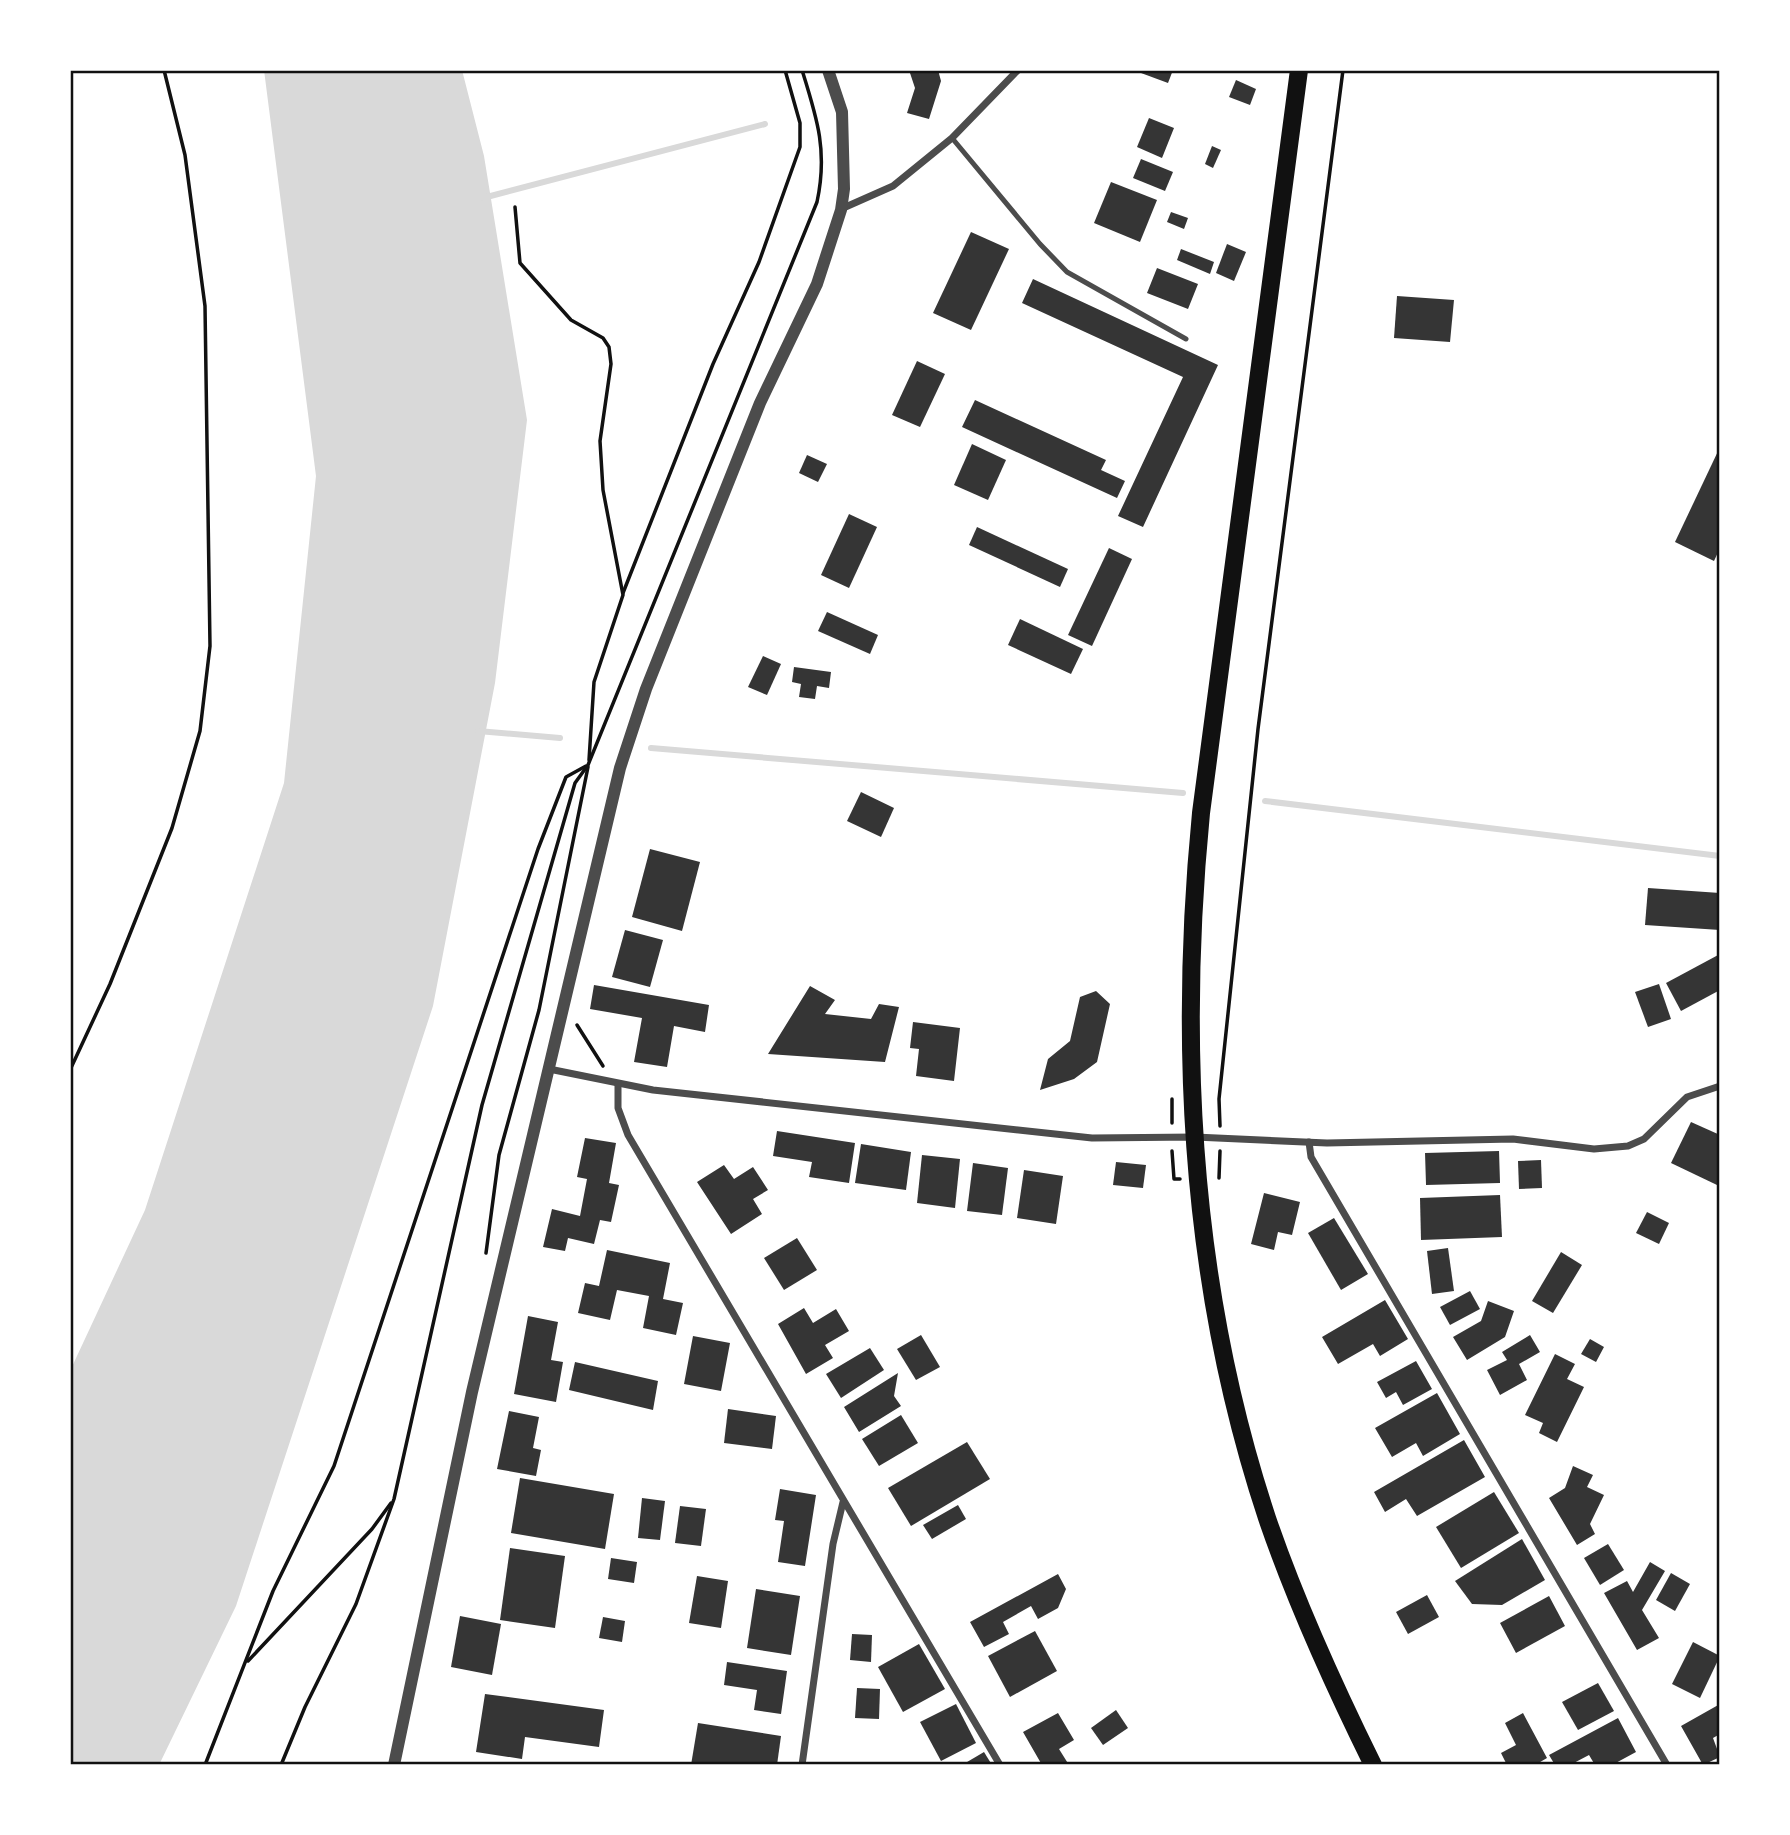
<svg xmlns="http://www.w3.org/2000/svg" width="1790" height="1835" font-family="'Nunito Sans',sans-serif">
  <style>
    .water { fill: #d9d9d9 }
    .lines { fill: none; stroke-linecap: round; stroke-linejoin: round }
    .stream { stroke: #d9d9d9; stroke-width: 6 }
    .building { fill: #353535 }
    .path { stroke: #111; stroke-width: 3.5 }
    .service { stroke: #4c4c4c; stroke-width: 5 }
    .minor { stroke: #4c4c4c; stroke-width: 7 }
    .tertiary { stroke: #4c4c4c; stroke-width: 12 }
    .primary { stroke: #111; stroke-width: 18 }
    .neatline { fill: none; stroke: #111; stroke-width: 2.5 }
  </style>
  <rect width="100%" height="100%" fill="#fff"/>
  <path class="water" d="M264 70H462L484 156 527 420 495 683 433 1006 236 1606 159 1765H70V1371L145 1210 284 783 316 476Z"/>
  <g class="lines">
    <g class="stream">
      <path d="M483 198 765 124"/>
      <path d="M478 731 560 738"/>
      <path d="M651 748 1183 793"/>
      <path d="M1265 801 1720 856"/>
    </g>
  </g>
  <g class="building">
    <path d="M909 70H938L941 81 929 119 907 113 915 88Z"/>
    <path d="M1142 70H1173L1168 83 1141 73Z"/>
    <path d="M1236 80 1256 89 1250 105 1229 97Z"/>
    <path d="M1149 118 1174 128 1162 158 1137 147Z"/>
    <path d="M1212 146 1221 150 1213 168 1205 164Z"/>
    <path d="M1141 159 1173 172 1165 191 1133 178Z"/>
    <path d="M1111 182 1157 200 1140 242 1094 223Z"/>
    <path d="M1171 212 1188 218 1184 229 1167 222Z"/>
    <path d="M971 232 1009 249 971 330 933 313Z"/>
    <path d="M1227 244 1246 252 1234 281 1216 273Z"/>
    <path d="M1181 249 1214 262 1210 274 1177 260Z"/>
    <path d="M1157 268 1198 284 1188 309 1147 293Z"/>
    <path d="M1033 279 1218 365 1143 527 1118 516 1183 377 1022 303Z"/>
    <path d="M1397 296 1454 300 1450 342 1394 338Z"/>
    <path d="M917 361 945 374 920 427 892 415Z"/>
    <path d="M975 400 1106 460 1101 470 1125 481 1117 498 962 427Z"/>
    <path d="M972 444 1006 460 988 500 954 485Z"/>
    <path d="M1720 447V548L1714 561 1675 542Z"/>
    <path d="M807 455 827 464 818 482 799 473Z"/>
    <path d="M849 514 877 527 849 588 821 575Z"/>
    <path d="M977 527 1068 569 1060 587 969 545Z"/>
    <path d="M1109 548 1132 559 1092 646 1068 635Z"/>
    <path d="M827 612 878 635 870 654 818 631Z"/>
    <path d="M1020 619 1083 649 1071 674 1008 645Z"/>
    <path d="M763 656 781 664 767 695 748 687Z"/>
    <path d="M794 667 831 672 829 688 817 686 815 699 799 697 801 684 792 682Z"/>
    <path d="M861 792 894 808 881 837 847 821Z"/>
    <path d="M650 849 700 862 682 931 632 917Z"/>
    <path d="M1648 888 1720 893V930L1645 925Z"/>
    <path d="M625 930 663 940 650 987 612 977Z"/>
    <path d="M1720 954V990L1681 1011 1666 983Z"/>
    <path d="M1659 984 1671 1019 1648 1027 1635 992Z"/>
    <path d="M594 985 709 1005 705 1032 674 1026 667 1067 634 1062 642 1018 590 1009Z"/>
    <path d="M810 986 835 1000 825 1014 871 1019 879 1004 899 1007 885 1062 768 1054Z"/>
    <path d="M1096 991 1110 1004 1097 1062 1074 1079 1040 1090 1048 1059 1070 1041 1080 997Z"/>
    <path d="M913 1022 960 1028 954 1081 916 1076 919 1049 910 1048Z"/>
    <path d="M1691 1122 1720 1135V1178L1717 1185 1671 1163Z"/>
    <path d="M777 1131 855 1143 849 1183 809 1177 812 1162 773 1156Z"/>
    <path d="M585 1138 616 1143 609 1183 619 1185 611 1222 600 1220 594 1244 568 1238 565 1251 543 1247 552 1209 580 1216 587 1179 577 1177Z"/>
    <path d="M861 1144 911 1152 906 1190 855 1183Z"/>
    <path d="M1499 1151 1500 1183 1426 1185 1425 1153Z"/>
    <path d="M922 1155 960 1159 955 1208 917 1203Z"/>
    <path d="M1541 1160 1542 1188 1519 1189 1518 1161Z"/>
    <path d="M1116 1162 1146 1165 1143 1188 1113 1185Z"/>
    <path d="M973 1163 1008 1168 1002 1215 967 1211Z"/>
    <path d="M724 1165 734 1179 753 1167 768 1190 753 1199 762 1214 731 1234 697 1182Z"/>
    <path d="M1024 1170 1063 1176 1056 1224 1017 1218Z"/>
    <path d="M1264 1193 1300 1202 1292 1235 1278 1232 1274 1250 1251 1244Z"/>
    <path d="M1500 1195 1502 1237 1421 1240 1420 1198Z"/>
    <path d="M1647 1212 1669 1223 1659 1244 1636 1233Z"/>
    <path d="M1334 1218 1368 1274 1341 1290 1308 1233Z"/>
    <path d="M797 1238 817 1270 784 1290 764 1258Z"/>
    <path d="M1448 1248 1454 1291 1432 1294 1427 1251Z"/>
    <path d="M607 1250 670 1263 663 1299 683 1303 676 1335 643 1328 649 1296 617 1290 610 1320 578 1313 585 1283 599 1286Z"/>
    <path d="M1561 1252 1582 1265 1553 1313 1532 1301Z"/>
    <path d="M1470 1291 1480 1309 1450 1325 1440 1307Z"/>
    <path d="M1385 1300 1408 1339 1380 1356 1373 1344 1338 1364 1322 1337Z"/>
    <path d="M1488 1301 1514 1311 1505 1337 1467 1360 1453 1337 1481 1321Z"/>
    <path d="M804 1308 813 1323 836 1309 849 1331 825 1345 833 1358 806 1374 778 1324Z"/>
    <path d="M528 1316 558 1322 551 1360 563 1362 556 1402 514 1394Z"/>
    <path d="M921 1335 940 1367 916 1380 897 1349Z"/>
    <path d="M1530 1335 1540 1352 1519 1364 1527 1380 1500 1395 1487 1370 1507 1360 1502 1352Z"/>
    <path d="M693 1336 730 1343 721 1391 684 1384Z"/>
    <path d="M1590 1339 1604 1347 1596 1362 1581 1354Z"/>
    <path d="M870 1348 884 1370 841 1398 826 1374Z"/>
    <path d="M1555 1354 1575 1364 1567 1379 1584 1387 1557 1442 1539 1433 1543 1423 1525 1415Z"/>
    <path d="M1416 1361 1432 1389 1403 1405 1396 1392 1386 1398 1377 1382Z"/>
    <path d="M575 1362 658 1381 653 1410 569 1390Z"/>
    <path d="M898 1373 894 1396 901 1406 859 1432 844 1407Z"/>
    <path d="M1437 1393 1460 1434 1423 1456 1416 1443 1392 1457 1375 1428Z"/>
    <path d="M728 1409 776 1416 772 1449 724 1443Z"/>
    <path d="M509 1411 539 1417 533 1448 541 1450 536 1476 497 1469Z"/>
    <path d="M901 1415 918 1443 879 1466 862 1439Z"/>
    <path d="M1464 1440 1485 1477 1417 1516 1406 1499 1385 1512 1374 1492Z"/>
    <path d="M967 1442 990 1479 911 1526 888 1488Z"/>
    <path d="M1573 1466 1593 1475 1587 1487 1604 1495 1590 1524 1595 1534 1577 1545 1549 1498 1565 1488Z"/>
    <path d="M520 1478 614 1494 605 1549 511 1533Z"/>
    <path d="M780 1489 816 1495 805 1566 778 1562 784 1521 775 1520Z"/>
    <path d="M1494 1492 1519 1533 1461 1568 1436 1527Z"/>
    <path d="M642 1498 665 1501 660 1540 638 1538Z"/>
    <path d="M958 1505 966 1519 932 1539 923 1525Z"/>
    <path d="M680 1506 706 1509 701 1546 675 1543Z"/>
    <path d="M1522 1539 1545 1580 1502 1605 1472 1604 1455 1581Z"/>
    <path d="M1608 1544 1624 1570 1600 1585 1584 1558Z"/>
    <path d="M510 1548 565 1556 555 1628 500 1620Z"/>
    <path d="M611 1558 637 1562 634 1583 608 1579Z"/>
    <path d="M1650 1562 1665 1571 1642 1610 1659 1638 1637 1650 1604 1593 1627 1581 1633 1592Z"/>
    <path d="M1671 1573 1690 1584 1675 1611 1656 1600Z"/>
    <path d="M1058 1574 1066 1589 1058 1608 1038 1619 1031 1606 1003 1622 1009 1634 984 1647 970 1622Z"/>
    <path d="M697 1576 728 1581 721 1628 689 1623Z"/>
    <path d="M756 1589 800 1596 791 1655 747 1648Z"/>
    <path d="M1427 1595 1439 1617 1408 1634 1396 1612Z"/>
    <path d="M1549 1596 1565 1626 1516 1653 1500 1623Z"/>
    <path d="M460 1616 501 1624 492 1675 451 1667Z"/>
    <path d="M603 1617 625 1621 622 1642 599 1638Z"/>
    <path d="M1035 1631 1057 1671 1010 1697 988 1656Z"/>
    <path d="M852 1634 872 1635 871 1662 850 1660Z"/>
    <path d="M1693 1642 1720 1656 1700 1698 1672 1684Z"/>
    <path d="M919 1644 945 1689 903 1712 878 1667Z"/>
    <path d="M727 1662 787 1671 781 1714 754 1710 757 1690 724 1685Z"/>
    <path d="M1598 1683 1614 1711 1578 1730 1562 1702Z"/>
    <path d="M857 1688 880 1689 879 1719 855 1718Z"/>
    <path d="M485 1694 604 1710 599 1747 525 1737 522 1759 476 1752Z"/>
    <path d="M956 1704 976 1743 941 1761 920 1722Z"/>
    <path d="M1720 1704V1734L1713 1738 1720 1757 1703 1765 1681 1726Z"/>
    <path d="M1116 1710 1128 1728 1103 1745 1091 1728Z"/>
    <path d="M1058 1713 1074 1740 1059 1749 1069 1765H1042L1023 1732Z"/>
    <path d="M1523 1713 1547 1758 1535 1765H1507L1501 1753 1516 1745 1505 1723Z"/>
    <path d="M1618 1718 1636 1752 1612 1765H1595L1589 1755 1570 1765H1555L1549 1755Z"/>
    <path d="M698 1723 781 1736 777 1765H691Z"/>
    <path d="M984 1752 992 1765H962Z"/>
  </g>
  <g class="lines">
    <g class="path">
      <path d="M515 207 520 263 571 320 603 338 609 347 611 364 600 441 603 490 623 595 594 682 589 760"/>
      <path d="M623 593 713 364 759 262 800 147V123L785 70"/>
      <path d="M577 1025 603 1066"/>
      <path d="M70 1070 110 984 172 828 200 731 210 646 205 306 185 155 164 70"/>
      <path d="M1172 1099V1123"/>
      <path d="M1220 1126 1219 1099 1258 729 1343 70"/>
      <path d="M1172 1151 1174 1179H1180"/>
      <path d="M1219 1178 1220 1151"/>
      <path d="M486 1253 499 1155 539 1010 588 767"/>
      <path d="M248 1661 372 1529 391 1503"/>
      <path d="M205 1765 273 1591 334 1466 538 849 566 777 586 766"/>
      <path d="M281 1765 305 1707 356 1604 394 1499 482 1105 575 783 588 765 817 202C828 151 817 118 802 70"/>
    </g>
    <path class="service" d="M952 138 1040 244 1067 272 1186 339"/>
    <g class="minor">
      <path d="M841 209 893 186 952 138 1018 70"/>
      <path d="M549 1069 653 1090 1092 1138 1195 1137 1327 1143 1513 1139 1594 1149 1628 1146 1644 1139 1687 1097 1720 1086"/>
      <path d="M618 1085V1108L628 1135 1000 1765"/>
      <path d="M1309 1142 1311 1157 1328 1186 1667 1765"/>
      <path d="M802 1765 833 1544 843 1502"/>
    </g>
    <path class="tertiary" d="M394 1765 472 1392 620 768 646 689 760 403 817 284 841 210 844 189 842 112 828 70"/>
    <path class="primary" d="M1299 70 1201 813C1178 1049 1192 1292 1267 1518 1296 1603 1333 1684 1373 1765"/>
  </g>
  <rect width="1790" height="1835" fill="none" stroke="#ffffff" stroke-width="144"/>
  <rect x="72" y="72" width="1646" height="1691" class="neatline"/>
</svg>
